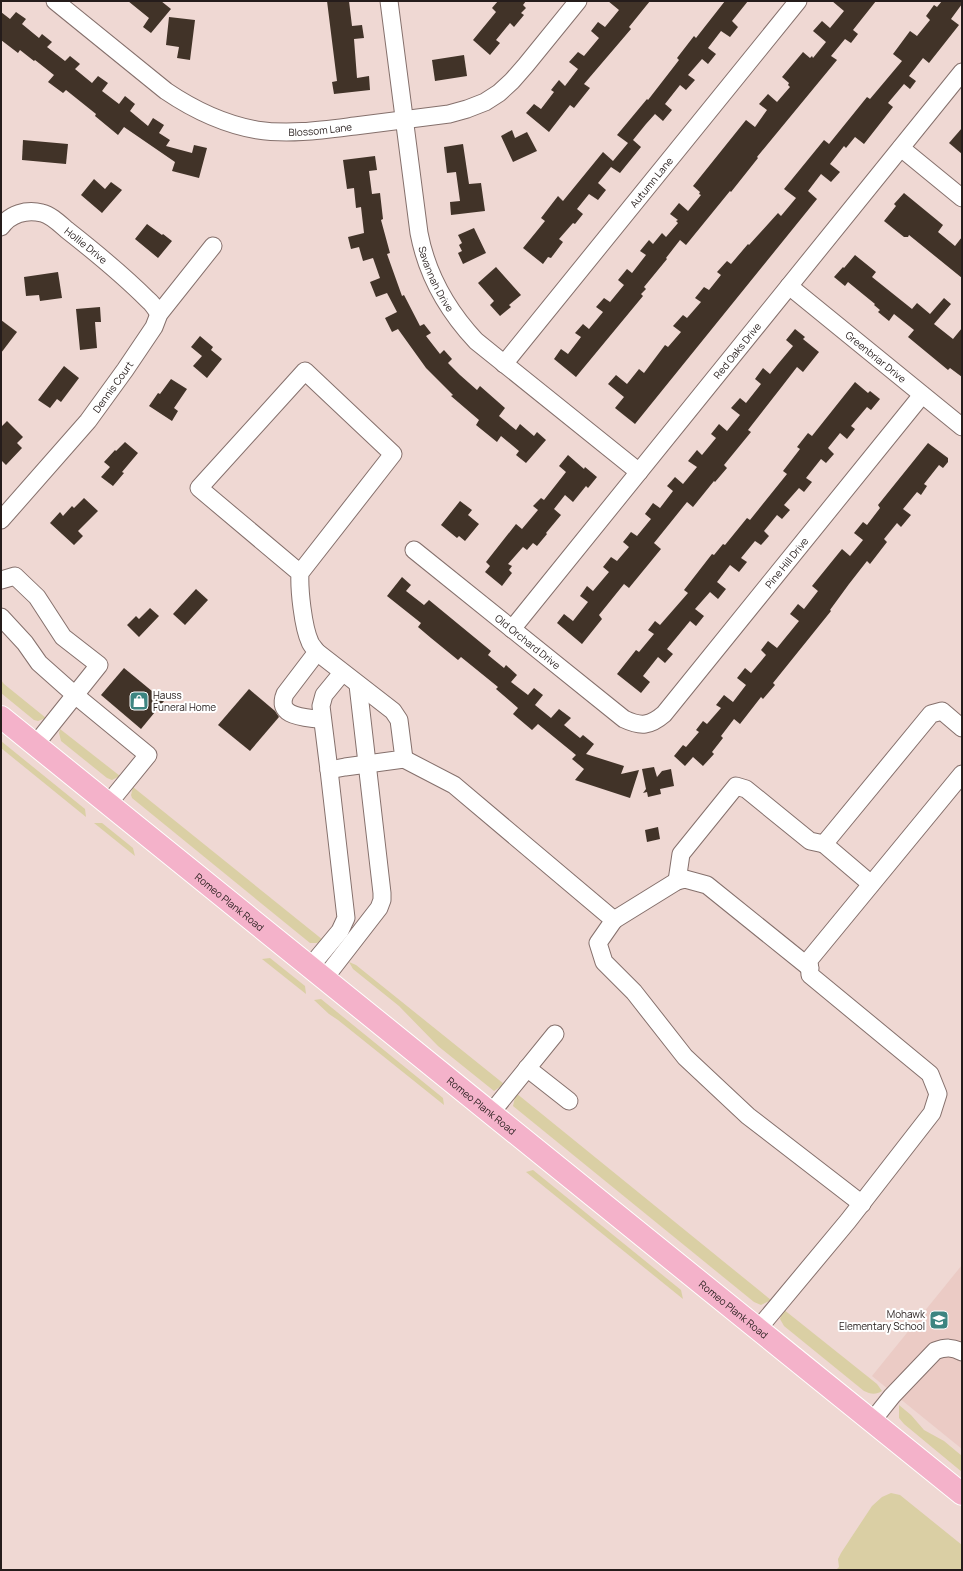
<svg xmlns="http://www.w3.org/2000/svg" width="963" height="1571" font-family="Manrope,sans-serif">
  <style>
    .built { fill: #ebcbc5 }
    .green { fill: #dacfa4 }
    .building { fill: #413328 }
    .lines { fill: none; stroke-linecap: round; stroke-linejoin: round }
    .minor-casing { stroke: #85706c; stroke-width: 19 }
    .major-casing { stroke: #fff; stroke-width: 24 }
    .minor { stroke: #fff; stroke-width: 17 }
    .major { stroke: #f4b2ca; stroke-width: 22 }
    .labels { text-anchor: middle; stroke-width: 4; stroke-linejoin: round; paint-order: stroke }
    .street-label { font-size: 10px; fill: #251c1b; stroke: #fff }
    .poi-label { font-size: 10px; fill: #251c1b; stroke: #fff; text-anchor: start }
  </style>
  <rect width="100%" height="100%" fill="#efd8d3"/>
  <path class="built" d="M962 1265V1449L872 1376Z"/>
  <g class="green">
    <path d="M1 680 4 684 46 718 38 721 34 720 1 693Z"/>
    <path d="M60 729 120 776 112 780 107 778 61 741 59 733Z"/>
    <path d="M1 741 85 809 86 817 1 748Z"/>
    <path d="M133 787 323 940 317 943H310L132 798 131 795Z"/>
    <path d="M94 823H102L133 848 135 856Z"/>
    <path d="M270 958 305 986 306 994 262 959Z"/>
    <path d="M349 962 356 965 504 1084 494 1091 438 1046 399 1006 353 969Z"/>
    <path d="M321 999 443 1098 444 1105 338 1020 329 1014 314 1000Z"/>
    <path d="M516 1093 771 1300 761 1305 754 1302 513 1106Z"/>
    <path d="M533 1170 681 1290 683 1299 526 1172Z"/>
    <path d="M783 1309 877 1384 882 1391C876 1395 870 1394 864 1391L784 1326 780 1319Z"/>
    <path d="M899 1405 911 1415 924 1430 944 1441 962 1456V1472L904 1424 899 1418Z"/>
    <path d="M891 1493 900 1495 962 1545V1570H836L839 1567 838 1559 841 1553 872 1506 882 1497Z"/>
  </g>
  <g class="building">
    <path d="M128 1H161L171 9 151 33 143 27 149 18Z"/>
    <path d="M327 1H349L352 26 362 25 364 38 354 39 357 78 369 76 370 90 334 94 332 82 337 81Z"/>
    <path d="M498 1H526L523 5 526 8 521 13 524 15 514 27 510 23 496 40 500 43 490 55 473 40 496 12 492 8Z"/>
    <path d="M608 1H650L629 27 631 29 584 84 590 88 574 108 570 105 549 132 526 113 534 104 541 109 554 92 551 90 559 80 565 86 578 69 569 62 578 52 584 56 599 38 591 31 598 22 605 27 619 10Z"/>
    <path d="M725 1H748L732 21 738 27 730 37 721 31 708 48 716 54 708 64 702 59 688 75 695 80 686 90 680 85 665 104 672 110 663 121 655 114 646 124 633 140 641 147 620 173 611 167 598 183 606 190 598 200 589 194 577 209 583 214 575 224 573 223 559 239 563 242 551 258 548 257 543 264 523 248 545 221 541 218 558 196 563 201 603 152 613 161 628 143 617 135 647 99 648 100 679 60 677 58 694 36 696 38Z"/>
    <path d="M832 1H876L853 30 858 34 851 43 845 39 831 56 837 60 757 157 758 158 731 192 730 191 686 245 680 240 666 258 667 259 644 287 646 289 641 294 643 296 576 377 554 359 561 349 568 354 581 337 575 333 583 324 589 329 603 312 596 307 604 298 610 302 624 285 618 280 627 269 632 273 646 255 640 251 649 240 653 244 662 233 666 237 678 223 676 221 678 220 670 214 679 203 688 211 701 195 699 194 700 192 693 186 746 120 755 127 767 110 759 104 768 94 777 102 790 87 788 85 789 83 782 77 803 52 810 58 812 56 813 58 826 42 813 31 822 21 830 28 844 11Z"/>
    <path d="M942 1H962V4L951 19 959 25 929 63 923 58 909 76 916 81 910 89 904 84 888 103 893 107 864 144 855 137 846 148 844 146 830 164 840 172 831 182 821 174 808 191 817 199 635 424 615 408 624 397 608 384 616 375 627 384 639 369 644 373 665 345 668 347 681 332 673 326 683 315 687 318 701 302 695 298 704 287 709 290 721 275 717 272 727 261 731 264 748 244 749 245 778 213 781 216 796 198 784 189 824 140 829 144 867 97 870 99 902 61 893 54 910 31 917 36 930 20 926 16 934 5 937 7Z"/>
    <path d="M1 12 10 19 16 12 26 19 22 24 39 38 42 34 52 42 47 47 65 61 70 56 80 64 75 69 92 83 98 76 108 83 102 91 119 104 125 96 135 104 130 111 148 126 153 118 164 125 159 133 170 140 166 146 192 153 194 145 207 148 199 178 172 171 175 162 124 127 118 135 95 116 96 114 66 90 63 93 48 82 54 75 35 60 34 61 20 50 18 53 1 40Z"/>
    <path d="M169 17 195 20 190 60 177 58 179 47 166 45Z"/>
    <path d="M464 55 467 76 435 81 432 60Z"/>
    <path d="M962 128V154L949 143Z"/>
    <path d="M512 130 515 138 527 132 537 151 513 162 501 136Z"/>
    <path d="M23 140 68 144 66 164 22 160Z"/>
    <path d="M463 144 469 184 481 183 485 211 451 215 450 202 460 201 456 172 447 173 444 147Z"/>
    <path d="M375 156 377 170 369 171 372 194 380 193 383 219 381 220 390 253 387 254 402 296 404 295 420 326 424 324 431 333 426 336 440 354 444 350 452 359 448 363 460 375 477 390 480 386 505 408 499 416 516 430 520 424 534 436 537 432 546 440 526 463 516 455 519 451 501 436 497 442 476 425 479 420 451 396 453 395 426 368 398 329 392 332 385 318 397 312 387 293 376 297 370 282 380 278 373 258 363 261 359 247 351 249 348 237 364 233 361 207 356 208 354 188 347 189 343 160Z"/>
    <path d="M94 179 105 189 111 182 122 190 102 213 81 195Z"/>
    <path d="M904 193 943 225 938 232 955 246 962 237V278L909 235 908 237H904L884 221 896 206 894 204Z"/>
    <path d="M147 224 162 235 163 234 172 241 158 258 135 239Z"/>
    <path d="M474 228 486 253 463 264 458 253 462 251 459 245 462 243 458 235Z"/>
    <path d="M855 255 876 272 872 277 912 309 917 303 930 314 944 298 951 304 934 324 953 339 962 328V377L950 368 948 370 908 337 914 330 894 314 889 321 878 312 880 310 874 305 875 304 848 282 845 286 834 277 843 267 844 268Z"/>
    <path d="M496 267 521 295 509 305 511 307 500 316 490 305 494 301 478 283Z"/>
    <path d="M58 272 62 298 40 301 39 295 26 296 24 277Z"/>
    <path d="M100 307 101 322H95L97 348 80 350 76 309Z"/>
    <path d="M1 320 17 332 1 353Z"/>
    <path d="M795 329 805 337 803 339 819 352 803 372 797 367 780 389 748 430 751 432 724 465 727 468 715 482 714 481 693 507 687 502 654 543 661 549 629 588 624 584 599 615 602 619 582 644 557 623 564 614 573 621 588 602 580 596 587 586 593 591 609 572 603 567 611 557 617 561 629 547 623 542 631 532 637 536 651 519 645 514 653 503 660 508 673 491 667 486 675 477 683 484 697 467 688 461 697 450 702 455 716 438 711 434 719 424 727 431 740 415 731 408 740 398 746 403 761 384 755 379 763 368 770 374 778 364 793 346 786 340Z"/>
    <path d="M200 336 213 347 211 350 222 359 207 378 193 366 202 356 191 347Z"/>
    <path d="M64 366 79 378 61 402 57 399 50 408 38 400Z"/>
    <path d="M171 379 187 389 174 408 178 411 172 421 149 406 158 393 160 394Z"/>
    <path d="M855 382 868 393 870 391 880 399 871 410 867 407 851 426 855 429 847 439 840 433 828 448 834 454 826 463 821 459 806 478 812 482 804 492 799 488 784 505 790 510 782 519 777 515 764 531 769 536 761 545 755 541 741 558 747 562 739 572 730 565 717 582 726 589 718 599 710 592 695 609 704 616 696 626 690 621 667 649 673 654 665 663 658 657 643 676 650 682 641 693 617 674 636 650 639 652 654 634 648 630 655 621 660 625 688 593 684 590 712 554 714 555 723 544 725 545 747 518 750 520 787 474 783 471 800 449 797 447 808 433 812 436Z"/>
    <path d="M7 421 23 437 17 443 22 448 6 465 1 460V427Z"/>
    <path d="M125 442 138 453 122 472 124 473 113 486 101 477 110 467 104 462 115 450 116 451Z"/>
    <path d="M928 443 948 458V462L943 468 939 465 924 484 927 486 921 495 917 492 903 509 911 515 901 527 897 523 884 539 887 542 870 564 867 561 849 584 830 610 831 611 773 683 775 685 763 699 761 697 740 724 734 719 721 736 723 738 712 752 714 754 703 766 693 757 685 766 674 756 683 745 686 747 699 732 696 730 703 721 707 724 721 708 716 705 724 695 733 702 746 685 737 678 745 668 751 673 766 655 761 650 768 641 777 648 799 621 790 614 798 604 804 609 818 591 812 586 842 549 850 556 863 540 854 533 863 522 867 525 880 508 878 505Z"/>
    <path d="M568 455 584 469 585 467 597 477 588 488 586 486 573 502 565 495 554 509 561 515 546 533 547 534 537 546 533 543 527 550 523 547 508 564 512 566 509 570 512 573 502 586 485 572 490 566 486 562 516 524 522 529 538 510 533 506 541 498 544 500 566 472 559 466Z"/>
    <path d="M84 498 98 511 78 531 83 536 74 545 50 523 60 512 63 516 72 506 74 508Z"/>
    <path d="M460 501 472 510 468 515 479 524 465 541 459 536 457 538 441 525Z"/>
    <path d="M402 577 411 585 406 591 424 605 429 600 491 651 488 655 504 668 506 665 517 675 511 682 528 695 534 688 543 695 535 705 551 718 559 709 571 718 564 725 580 738 583 735 594 744 586 754 624 766 621 774 639 770 630 798 575 780 584 769 572 759 576 755 538 724 532 730 513 714 518 708 496 689 498 687 461 657 458 660 431 638 418 627 421 623 387 596Z"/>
    <path d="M196 589 208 600 185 625 173 614Z"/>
    <path d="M150 608 159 616 139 637 127 625 136 616 139 619Z"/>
    <path d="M124 668 164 701 141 729 101 695Z"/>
    <path d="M249 689 275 711 279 717 250 751 218 725Z"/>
    <path d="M654 767 657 777 662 771 671 769 674 786 660 789 661 794 648 797 647 792 643 793 646 789 642 769Z"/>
    <path d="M658 827 660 839 647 842 645 830Z"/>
  </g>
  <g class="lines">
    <g class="minor-casing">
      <g id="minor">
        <path id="s1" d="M55 1 166 91C194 110 223 124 257 130 289 135 323 130 355 126 386 122 417 118 449 114L467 109 485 102 499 93 512 81 526 65 578 1"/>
        <path id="s2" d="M389 1 419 233C427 275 447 310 476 341L639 472"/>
        <path d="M901 148 962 198"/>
        <path id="s3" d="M1 227C10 214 26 209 42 213 51 215 60 224 67 230 95 252 123 275 148 300 153 304 156 309 159 314"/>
        <path id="s4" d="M789 286 962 427"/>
        <path id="s5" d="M504 364 798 1"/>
        <path id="s6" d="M1 520 88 421 125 370 154 327 159 314 213 246"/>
        <path id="s7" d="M414 550 624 719C641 727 650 726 664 714L922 395"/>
        <path d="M300 573 199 488 305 371 393 454 300 573C299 589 303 627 310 642 311 645 314 648 317 652L393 711 399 720 404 759 345 767 329 770"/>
        <path d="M1 580 15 576 37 597 63 637 99 665 75 695 39 663 25 643 1 617"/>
        <path id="s8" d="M512 629 962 72"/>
        <path d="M317 652 285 694C275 718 307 717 322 720"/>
        <path d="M35 745 75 695 148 755 108 804"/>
        <path d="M404 759 454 785 614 920 677 881 685 879 707 885 810 968"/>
        <path d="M824 844 871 884"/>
        <path d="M677 881 681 854 736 786 746 789 810 841 824 844 931 714 942 711 962 728"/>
        <path d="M614 920 598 943 604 962 634 992 685 1057 748 1116 862 1204"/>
        <path d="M310 967 340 931 346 918 329 770 321 706 324 695 342 673"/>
        <path d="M324 979 379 908 382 900V893L358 685"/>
        <path d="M527 1068 569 1101"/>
        <path d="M491 1113 555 1034"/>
        <path d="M758 1329 848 1221 932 1113 938 1094 930 1074 810 975 809 960 962 774"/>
        <path d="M872 1421 892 1396 935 1351C946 1347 952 1347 962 1352"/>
      </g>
    </g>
    <g class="major-casing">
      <g id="major">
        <path id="s9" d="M1 717 962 1494"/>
      </g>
    </g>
    <use href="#minor" class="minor"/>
    <use href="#major" class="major"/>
  </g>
  <defs>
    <g id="shop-square" transform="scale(1)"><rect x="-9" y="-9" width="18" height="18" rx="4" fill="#3d8581" stroke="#fff"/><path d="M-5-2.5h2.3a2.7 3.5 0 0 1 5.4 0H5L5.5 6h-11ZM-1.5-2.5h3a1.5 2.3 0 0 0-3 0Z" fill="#fff"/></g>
    <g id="school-square" transform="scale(1)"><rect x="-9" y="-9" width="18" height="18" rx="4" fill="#3d8581" stroke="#fff"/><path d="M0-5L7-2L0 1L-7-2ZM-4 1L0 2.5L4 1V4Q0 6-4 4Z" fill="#fff"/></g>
  </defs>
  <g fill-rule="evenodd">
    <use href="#shop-square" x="139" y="701"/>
    <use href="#school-square" x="939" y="1320"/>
  </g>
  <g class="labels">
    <g class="street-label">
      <text dy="4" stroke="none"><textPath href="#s1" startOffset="306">Blossom Lane</textPath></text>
      <text dy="4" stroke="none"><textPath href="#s5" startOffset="234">Autumn Lane</textPath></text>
      <text dy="4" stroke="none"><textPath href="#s3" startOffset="101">Hollie Drive</textPath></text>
      <text dy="4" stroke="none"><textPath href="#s2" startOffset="283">Savannah Drive</textPath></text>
      <text dy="4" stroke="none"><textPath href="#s8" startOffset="358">Red Oaks Drive</textPath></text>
      <text dy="4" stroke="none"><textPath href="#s4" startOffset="112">Greenbriar Drive</textPath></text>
      <text dy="4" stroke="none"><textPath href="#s6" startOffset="174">Dennis Court</textPath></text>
      <text dy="4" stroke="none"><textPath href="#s7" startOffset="508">Pine Hill Drive</textPath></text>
      <text dy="4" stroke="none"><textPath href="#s7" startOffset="146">Old Orchard Drive</textPath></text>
      <text dy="4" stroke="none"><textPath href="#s9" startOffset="294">Romeo Plank Road</textPath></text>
      <text dy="4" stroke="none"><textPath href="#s9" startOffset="618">Romeo Plank Road</textPath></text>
      <text dy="4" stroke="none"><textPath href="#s9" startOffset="942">Romeo Plank Road</textPath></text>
    </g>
    <g class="poi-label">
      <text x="153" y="699">Hauss<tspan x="153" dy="12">Funeral Home</tspan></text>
      <text x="925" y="1318" text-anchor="end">Mohawk<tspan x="925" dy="12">Elementary School</tspan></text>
    </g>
  </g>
  <rect width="963" height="1571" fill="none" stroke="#251c1b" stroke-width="4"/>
</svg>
